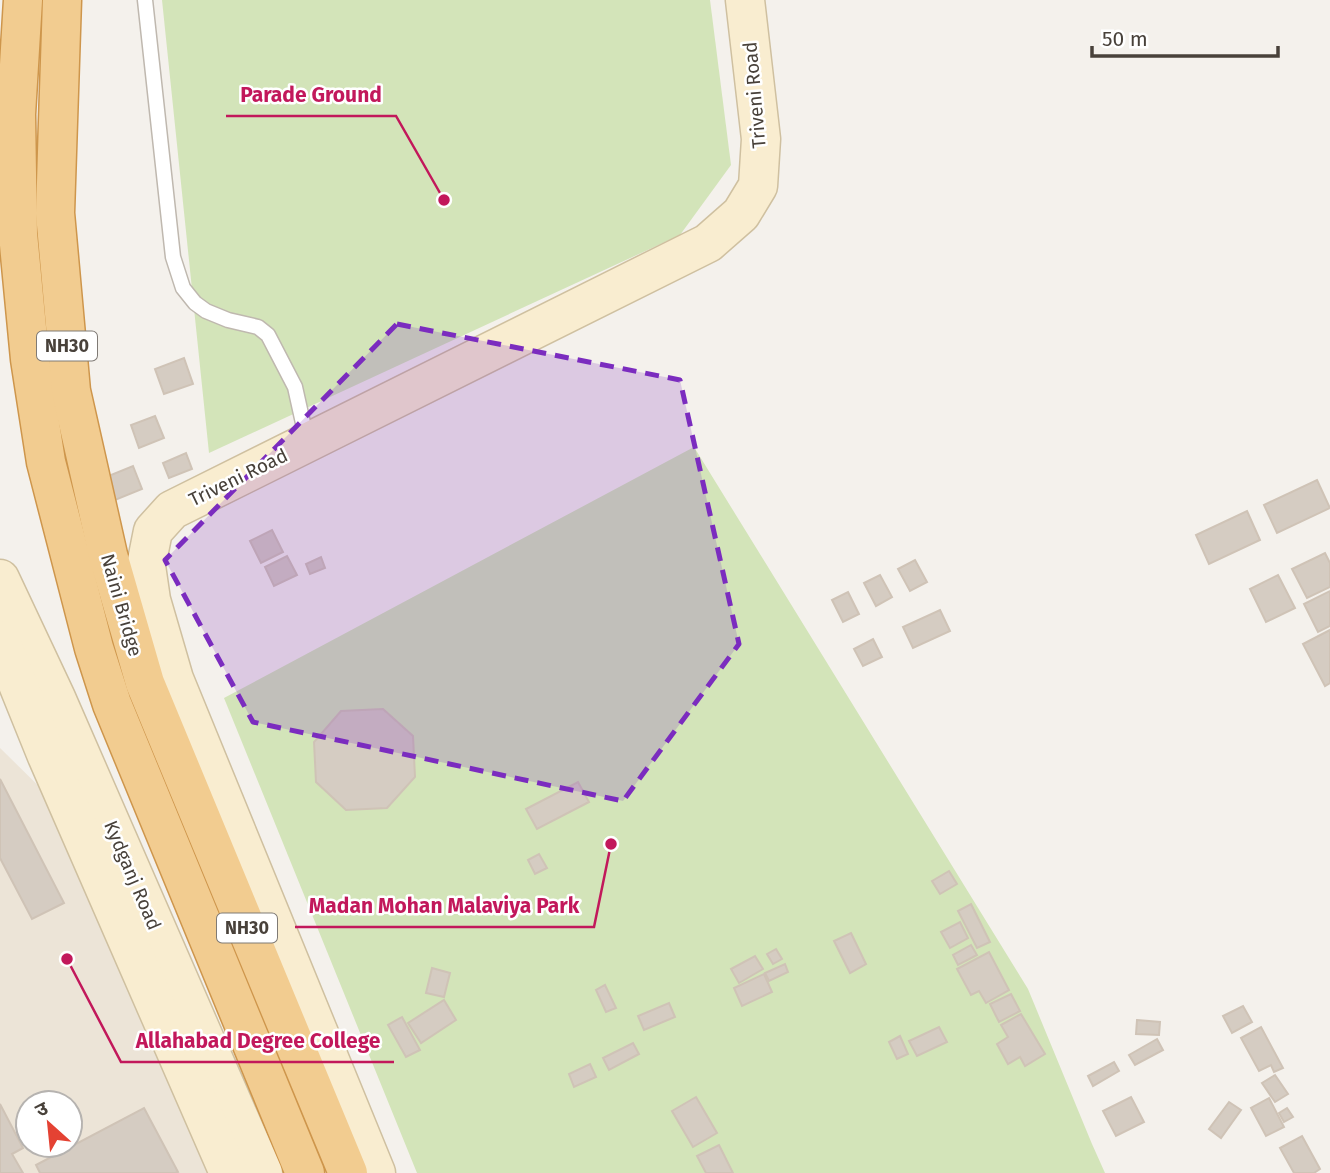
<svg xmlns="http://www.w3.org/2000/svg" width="1330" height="1173" font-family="'Fira Sans','Noto Sans Devanagari',sans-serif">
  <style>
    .education { fill: #ece4d7; fill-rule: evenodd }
    .green { fill: #d3e4b9 }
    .building { fill: #d5ccc2; stroke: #cfc3b6; stroke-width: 2 }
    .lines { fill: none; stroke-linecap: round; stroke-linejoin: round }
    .service-casing { stroke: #bfb8af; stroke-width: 17 }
    .secondary-casing { stroke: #cfc0a0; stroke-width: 41 }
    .trunk-casing { stroke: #ce964c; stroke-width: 41 }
    .service { stroke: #fff; stroke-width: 14 }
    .secondary { stroke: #f9edd0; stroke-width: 38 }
    .trunk { stroke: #f2cc90; stroke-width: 38 }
    .marked { fill: #7b2cbf; fill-opacity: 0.2; stroke: #7b2cbf; stroke-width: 5; stroke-dasharray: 14 9; stroke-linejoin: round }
    .labels { text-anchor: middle; stroke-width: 5; stroke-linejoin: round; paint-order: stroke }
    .shield { fill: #fff; stroke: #7f7a75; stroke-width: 2 }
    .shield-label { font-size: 18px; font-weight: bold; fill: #48413a }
    .street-label { font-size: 19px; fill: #48413a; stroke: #fff }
    .leader { fill: none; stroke: #c2185b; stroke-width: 2.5 }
    .callout-dot { fill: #c2185b; stroke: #fff; stroke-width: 2.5 }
    .callout-label { font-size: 21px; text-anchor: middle; font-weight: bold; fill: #c2185b; stroke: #fff; stroke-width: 5; stroke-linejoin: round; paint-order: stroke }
  </style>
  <rect width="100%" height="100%" fill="#f4f1ec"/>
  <path class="education" d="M0 748 67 814 213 1173H0ZM28 1103H70V1145H28Z"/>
  <g class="green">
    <path d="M162 0H710L731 165 680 235 209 453Z"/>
    <path d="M694 447 1028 989 1092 1144 1105 1173H417L224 698Z"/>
  </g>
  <g class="building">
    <path d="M184 358 193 384 164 394 155 369Z"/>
    <path d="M155 416 164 438 139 448 131 425Z"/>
    <path d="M186 453 192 469 169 478 163 463Z"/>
    <path d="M133 466 142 489 115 500 106 477Z"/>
    <path d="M1317 480 1330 508 1277 533 1264 505Z"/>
    <path d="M1247 511 1260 540 1209 564 1196 535Z"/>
    <path d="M272 530 283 552 261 563 250 541Z"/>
    <path d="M1325 553 1330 563V587L1307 598 1292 569Z"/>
    <path d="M287 556 297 575 274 586 265 567Z"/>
    <path d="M321 557 325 568 310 574 306 564Z"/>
    <path d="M915 560 927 582 910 591 898 569Z"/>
    <path d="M880 575 892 597 876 606 864 583Z"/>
    <path d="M1278 575 1295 608 1266 622 1250 589Z"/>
    <path d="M1330 591V626L1318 632 1304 604Z"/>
    <path d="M848 592 859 614 843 622 832 600Z"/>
    <path d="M940 610 950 631 913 648 903 627Z"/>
    <path d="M1330 630V683L1325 686 1303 644Z"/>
    <path d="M873 639 882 657 863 666 854 649Z"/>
    <path d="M383 709 413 736 415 777 387 808 346 810 316 782 314 742 341 711Z"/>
    <path d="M0 779 64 903 32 919 0 858Z"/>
    <path d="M578 782 589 802 537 829 526 809Z"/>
    <path d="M539 854 547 868 535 874 528 860Z"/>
    <path d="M949 871 957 884 940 894 932 881Z"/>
    <path d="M971 904 990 942 977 948 958 911Z"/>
    <path d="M960 922 968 938 950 948 941 932Z"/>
    <path d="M851 933 866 964 850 973 834 941Z"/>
    <path d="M971 945 977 955 958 965 953 955Z"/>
    <path d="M776 949 782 959 773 964 767 954Z"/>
    <path d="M989 952 1009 990 986 1003 979 991 971 995 957 969Z"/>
    <path d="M755 956 763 969 739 983 731 969Z"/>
    <path d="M785 964 788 972 769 981 765 973Z"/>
    <path d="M432 968 450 973 444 997 426 993Z"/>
    <path d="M764 974 772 992 742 1006 734 988Z"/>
    <path d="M605 985 616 1008 606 1012 596 990Z"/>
    <path d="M1011 994 1020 1011 999 1022 990 1004Z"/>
    <path d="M444 1000 456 1020 421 1043 408 1023Z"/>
    <path d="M669 1003 675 1017 644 1030 638 1016Z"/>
    <path d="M1243 1006 1252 1022 1232 1033 1223 1016Z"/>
    <path d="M1021 1014 1045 1054 1025 1066 1020 1057 1008 1064 997 1044 1008 1037 1001 1025Z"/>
    <path d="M402 1017 420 1050 406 1057 388 1025Z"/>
    <path d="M1137 1020 1160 1022 1159 1035 1136 1034Z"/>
    <path d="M939 1027 947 1042 917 1056 909 1041Z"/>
    <path d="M1261 1027 1283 1068 1274 1072 1271 1065 1259 1071 1241 1038Z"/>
    <path d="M900 1036 908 1054 897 1059 889 1042Z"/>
    <path d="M1157 1039 1163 1050 1135 1065 1129 1055Z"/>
    <path d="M633 1043 639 1054 609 1070 603 1058Z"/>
    <path d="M1114 1062 1119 1071 1093 1086 1088 1076Z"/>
    <path d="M590 1064 596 1077 574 1087 569 1074Z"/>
    <path d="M1275 1075 1288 1094 1275 1102 1262 1083Z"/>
    <path d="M696 1097 717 1133 693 1147 672 1111Z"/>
    <path d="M1131 1097 1144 1122 1116 1136 1103 1111Z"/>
    <path d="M1269 1098 1284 1127 1266 1136 1251 1108Z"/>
    <path d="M1229 1102 1241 1110 1221 1138 1209 1129Z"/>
    <path d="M0 1104 23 1148 12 1154 23 1173H0Z"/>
    <path d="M144 1108 178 1172 175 1173H40L36 1165Z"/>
    <path d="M1287 1108 1293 1117 1284 1122 1279 1113Z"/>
    <path d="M1302 1136 1320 1169 1314 1173H1294L1280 1148Z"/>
    <path d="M719 1145 733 1173H706L697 1156Z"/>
  </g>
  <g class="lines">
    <g class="service-casing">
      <path id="service" d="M145 0 173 257 183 288 195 303 206 311 228 320 258 327 268 335 295 387 307 441"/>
    </g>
    <g class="secondary-casing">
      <g id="secondary">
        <path d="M0 579 56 698 263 1173"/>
        <path d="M0 640 47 756 229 1173"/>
        <path d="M376 1173 174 679 151 600 146 566 153 531 172 510 708 243 741 214 758 186 761 139 745 0"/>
      </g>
    </g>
    <g class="trunk-casing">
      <g id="trunk">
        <path d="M23 0 16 114 18 234 30 359 46 462 94 648 112 704 305 1173"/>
        <path d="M62 0 55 213 71 391 108 555 145 683 348 1173"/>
      </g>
    </g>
    <use href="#service" class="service"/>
    <use href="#secondary" class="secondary"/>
    <use href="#trunk" class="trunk"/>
  </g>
  <path class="marked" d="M397 324 680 380 739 644 623 801 253 722 165 560Z"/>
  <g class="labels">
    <g class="shield">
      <rect x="37" y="331.5" width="60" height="29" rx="5"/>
      <rect x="217" y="913.5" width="60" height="29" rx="5"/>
    </g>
    <g class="shield-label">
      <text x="67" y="352">NH30</text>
      <text x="247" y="934">NH30</text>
    </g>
    <g class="street-label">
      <text transform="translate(754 95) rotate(-95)" y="7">Triveni Road</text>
      <text transform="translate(238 477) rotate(-26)" y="7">Triveni Road</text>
      <text transform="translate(122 605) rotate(74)" y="7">Naini Bridge</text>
      <text transform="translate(133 875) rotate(67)" y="7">Kydganj Road</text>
    </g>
  </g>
  <path class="leader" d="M444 200L396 116H226M611 844L594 927H295M67 959L121 1062H394"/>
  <g class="callout-dot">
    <circle cx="444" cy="200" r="7"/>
    <circle cx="611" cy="844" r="7"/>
    <circle cx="67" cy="959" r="7"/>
  </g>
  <g class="callout-label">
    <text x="311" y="102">Parade Ground</text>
    <text x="444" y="913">Madan Mohan Malaviya Park</text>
    <text x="258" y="1048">Allahabad Degree College</text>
  </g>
  <g transform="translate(49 1124) rotate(333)"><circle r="33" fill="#ffffff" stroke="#b6b3b0" stroke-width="2"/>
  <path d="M0-5L12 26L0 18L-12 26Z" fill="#e44233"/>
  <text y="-10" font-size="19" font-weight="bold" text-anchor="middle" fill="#48413a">उ</text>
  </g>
  <path d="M1092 46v10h186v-10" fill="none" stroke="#48413a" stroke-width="3.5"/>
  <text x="1102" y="46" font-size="21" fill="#48413a" stroke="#ffffff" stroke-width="5" paint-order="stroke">50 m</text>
</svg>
